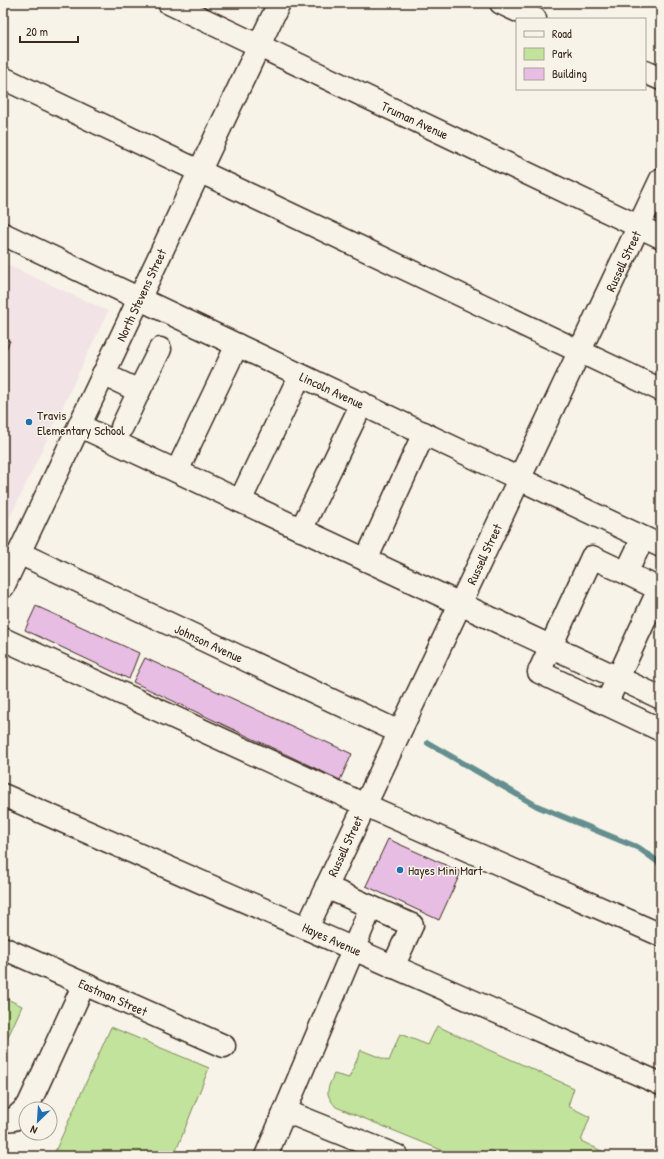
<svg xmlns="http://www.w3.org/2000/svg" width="664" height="1159" font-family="'Patrick Hand',sans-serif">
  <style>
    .built { fill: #f2e3e6 }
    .green { fill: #c2e39c; stroke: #7e865d }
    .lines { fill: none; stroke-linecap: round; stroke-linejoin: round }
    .stream { stroke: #658f8f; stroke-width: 6 }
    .building { fill: #e7bde3; stroke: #3b2a1e }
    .minor-casing { stroke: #3b2a1e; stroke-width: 25 }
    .minor { stroke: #f7f3e8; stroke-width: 22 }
    .poi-dot { fill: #1f6fb2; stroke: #f7f3e8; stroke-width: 1.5 }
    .labels { text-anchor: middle; stroke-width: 3; stroke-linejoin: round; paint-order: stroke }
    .street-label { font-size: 13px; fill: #3b2a1e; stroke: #f7f3e8 }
    .poi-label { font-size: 13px; fill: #3b2a1e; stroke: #f7f3e8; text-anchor: start }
  </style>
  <rect width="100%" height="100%" fill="#f7f3e8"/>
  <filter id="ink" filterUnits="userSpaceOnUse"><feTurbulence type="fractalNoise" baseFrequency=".025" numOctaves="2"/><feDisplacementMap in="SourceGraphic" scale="8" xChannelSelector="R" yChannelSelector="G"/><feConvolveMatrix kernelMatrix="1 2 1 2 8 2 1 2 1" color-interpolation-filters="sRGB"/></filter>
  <g filter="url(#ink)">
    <path class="built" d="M3 263 108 311 3 532Z"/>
    <g class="green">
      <path d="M3 997 22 1006 3 1048Z"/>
      <path d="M437 1026 574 1088 568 1106 590 1117 581 1141 612 1156H500L490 1150 487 1156H456L336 1107C324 1093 327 1090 334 1074L349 1078 361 1050 389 1061 400 1034 428 1045Z"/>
      <path d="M111 1027 209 1068 174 1156H53Z"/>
    </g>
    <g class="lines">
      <path class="stream" d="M428 743 537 806 639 848 661 864"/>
    </g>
    <g class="building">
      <path d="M3 338 10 341 3 355Z"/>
      <path d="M36 606 139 653 129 679 25 630Z"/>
      <path d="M145 658 352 754 340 780 133 682Z"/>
      <path d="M388 839 461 872 439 920 366 886Z"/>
    </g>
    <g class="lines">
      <g class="minor-casing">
        <g id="minor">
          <path d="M169 3 661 237"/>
          <path d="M501 3 535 19"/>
          <path d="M645 72 661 79"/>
          <path d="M3 78 661 390"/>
          <path d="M3 234 661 546"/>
          <path d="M103 374 139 391 160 349"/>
          <path d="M80 426 661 698"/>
          <path d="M122 427 139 391"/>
          <path d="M177 471 237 345"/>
          <path d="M240 501 300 375"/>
          <path d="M301 530 362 403"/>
          <path d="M19 553 399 732"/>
          <path d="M366 560 424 433"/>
          <path d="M626 573 659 589 606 704 539 672 592 557 626 573 643 538"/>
          <path d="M3 587 279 3"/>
          <path d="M3 639 365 805 661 935"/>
          <path d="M606 704 661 730"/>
          <path d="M3 795 661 1084"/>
          <path d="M326 887 412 925 393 967"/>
          <path d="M307 928 661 179"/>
          <path d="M3 948 224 1046"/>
          <path d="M285 1111 397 1156"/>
          <path d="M3 1120 14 1119 28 1106 84 984"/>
          <path d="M266 1156 371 907"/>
        </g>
      </g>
      <use href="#minor" class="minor"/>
    </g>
  </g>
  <g class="poi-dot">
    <circle cx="29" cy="422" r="4"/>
    <circle cx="400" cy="870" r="4"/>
  </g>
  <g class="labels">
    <g class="street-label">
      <text transform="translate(415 120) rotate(25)" y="5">Truman Avenue</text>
      <text transform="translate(623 261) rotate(-65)" y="5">Russell Street</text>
      <text transform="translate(141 295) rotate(-65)" y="5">North Stevens Street</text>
      <text transform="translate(332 390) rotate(25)" y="5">Lincoln Avenue</text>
      <text transform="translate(484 554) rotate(-65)" y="5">Russell Street</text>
      <text transform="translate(209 643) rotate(25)" y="5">Johnson Avenue</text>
      <text transform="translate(345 846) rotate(-65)" y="5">Russell Street</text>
      <text transform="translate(332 939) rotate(24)" y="5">Hayes Avenue</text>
      <text transform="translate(113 997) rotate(24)" y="5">Eastman Street</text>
    </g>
    <g class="poi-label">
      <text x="37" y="420">Travis<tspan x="37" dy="15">Elementary School</tspan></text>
      <text x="408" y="875">Hayes Mini Mart</text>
    </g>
  </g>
  <rect width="664" height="1159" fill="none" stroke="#f7f3e8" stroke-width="16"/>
  <rect x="8" y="8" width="648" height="1143" fill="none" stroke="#3b2a1e" stroke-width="1.5" filter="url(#ink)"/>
  <rect x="516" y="18" width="130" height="72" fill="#f7f3e8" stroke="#aca397"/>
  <rect x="524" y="31" width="20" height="6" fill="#f7f3e8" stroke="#aca397"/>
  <text x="552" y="38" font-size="12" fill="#3b2a1e">Road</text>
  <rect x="524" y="48" width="20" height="12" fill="#c2e39c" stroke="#aca397"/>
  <text x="552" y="58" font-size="12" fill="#3b2a1e">Park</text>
  <rect x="524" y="68" width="20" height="12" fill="#e7bde3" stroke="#aca397"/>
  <text x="552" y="78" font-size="12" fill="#3b2a1e">Building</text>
  <g transform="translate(38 1121) rotate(205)"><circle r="19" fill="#f7f3e8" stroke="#aca397"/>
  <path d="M0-3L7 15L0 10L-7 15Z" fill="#1f6fb2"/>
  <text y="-6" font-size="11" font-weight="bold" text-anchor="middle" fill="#3b2a1e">N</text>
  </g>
  <path d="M20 36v6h58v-6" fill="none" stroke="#3b2a1e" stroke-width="2"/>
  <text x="26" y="36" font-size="12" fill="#3b2a1e" stroke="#f7f3e8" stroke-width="3" paint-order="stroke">20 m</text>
</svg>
